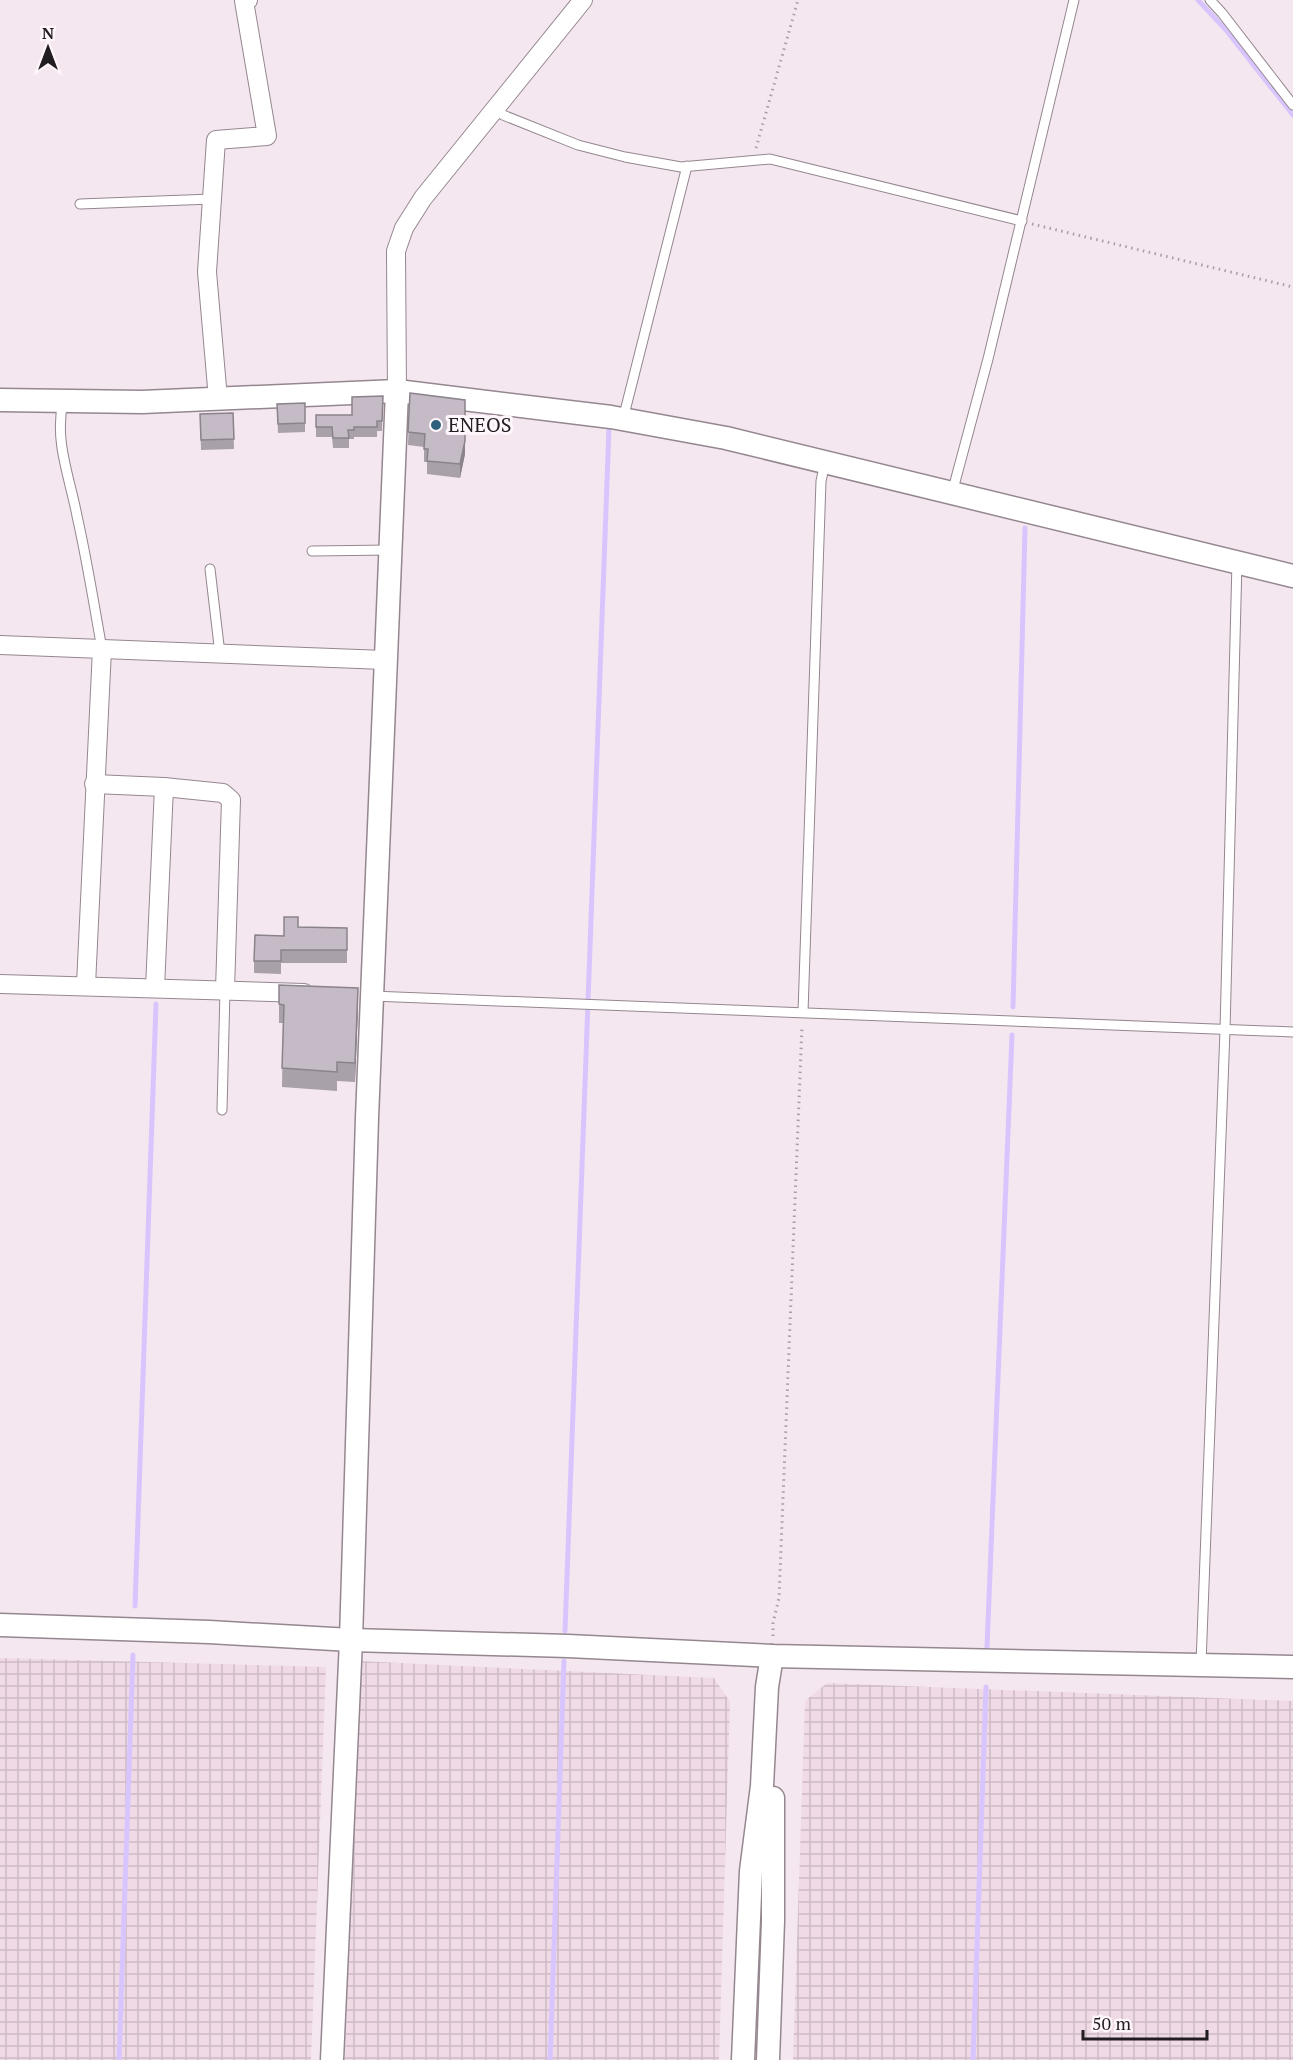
<svg xmlns="http://www.w3.org/2000/svg" width="1293" height="2060" font-family="'PT Serif',serif">
  <style>
    .industrial { fill: url(#industrial-grid) }
    .lines { fill: none; stroke-linecap: round; stroke-linejoin: round }
    .stream { stroke: #d8c5fe; stroke-width: 5 }
    .service-casing { stroke: #94878f; stroke-width: 11 }
    .minor-casing { stroke: #94878f; stroke-width: 20 }
    .tertiary-casing { stroke: #94878f; stroke-width: 25 }
    .path { stroke: #a99ea4; stroke-width: 3; stroke-dasharray: 1.5 4.5; stroke-linecap: butt }
    .service { stroke: #fff; stroke-width: 9 }
    .minor { stroke: #fff; stroke-width: 18 }
    .tertiary { stroke: #fff; stroke-width: 22 }
    .wall { fill: #a9a1aa }
    .shaded-wall { fill: #8a838b }
    .building { fill: #c5bbc6; stroke: #8a838b; stroke-width: 1.5 }
    .poi-dot { fill: #2c607d; stroke: #fff6fb; stroke-width: 2 }
    .labels { text-anchor: middle; stroke-width: 6; stroke-linejoin: round; paint-order: stroke }
    .poi-label { font-size: 20px; fill: #221d20; stroke: #fff6fb; text-anchor: start }
  </style>
  <defs>
    <pattern id="industrial-grid" width="8" height="8" patternUnits="userSpaceOnUse" patternTransform="scale(1.5)"><rect width="8" height="8" fill="#efdae6"/><path d="M0 4h8M4 0v8" fill="none" stroke="#cdbbc5"/></pattern>
  </defs>
  <rect width="100%" height="100%" fill="#f5e7ef"/>
  <g class="industrial">
    <path d="M0 1658 326 1667 311 2060H0Z"/>
    <path d="M359 1661 714 1678 730 1702 719 2060H345Z"/>
    <path d="M827 1683 1293 1701V2060H793L805 1701Z"/>
  </g>
  <g class="lines">
    <g class="stream">
      <path d="M1198 0 1226 30 1293 115"/>
      <path d="M1013 1007 1025 528"/>
      <path d="M135 1606 156 1004"/>
      <path d="M565 1631 609 427"/>
      <path d="M987 1647 1012 1035"/>
      <path d="M119 2060 133 1655"/>
      <path d="M550 2060 564 1661"/>
      <path d="M973 2060 986 1687"/>
    </g>
    <g class="service-casing">
      <g id="service">
        <path d="M1210 0 1222 13 1293 105"/>
        <path d="M496 109 503 115 578 145 625 157 681 167 770 159 1022 221"/>
        <path d="M80 204 212 199"/>
        <path d="M63 402C54 441 70 478 77 516 87 560 94 605 102 649"/>
        <path d="M623 419 687 166"/>
        <path d="M952 493 988 359 1074 0"/>
        <path d="M312 551 390 550"/>
        <path d="M210 569 220 654"/>
        <path d="M372 996 1293 1032"/>
        <path d="M803 1012 821 481 825 463"/>
        <path d="M222 1110 225 990"/>
        <path d="M1201 1664 1225 1030 1237 562"/>
      </g>
    </g>
    <g class="minor-casing">
      <g id="minor">
        <path d="M397 391 396 251 404 228 423 198 583 0"/>
        <path d="M218 399 207 272 216 140 267 136 244 1 248 0"/>
        <path d="M0 645 385 660"/>
        <path d="M94 784 164 787 223 793 231 800 225 990"/>
        <path d="M0 984 304 993"/>
        <path d="M86 985 102 649"/>
        <path d="M155 988 164 787"/>
      </g>
    </g>
    <g class="tertiary-casing">
      <g id="tertiary">
        <path d="M0 400 142 402 397 391 611 417 726 438 1293 576"/>
        <path d="M0 1625 209 1632 351 1640 568 1646 772 1656 1293 1667"/>
        <path d="M332 2060 351 1640 367 1118 397 391"/>
        <path d="M743 2060 751 1871 762 1786 767 1687 772 1656"/>
        <path d="M768 2060 773 1921V1798"/>
      </g>
    </g>
    <g class="path">
      <path d="M756 148 798 0"/>
      <path d="M1032 224 1293 287"/>
      <path d="M773 1636V1623L779 1598 802 1026"/>
    </g>
    <use href="#service" class="service"/>
    <use href="#minor" class="minor"/>
    <use href="#tertiary" class="tertiary"/>
  </g>
  <g class="wall">
    <path d="M410 393 465 454 460 478 427 474V462H424V447L408 445Z"/>
    <path d="M383 396 382 431H377V437H354V439H349V448H333L332 437H316V415H352Z"/>
    <path d="M305 403V432L278 433 277 404Z"/>
    <path d="M233 413 234 449 201 450 200 414Z"/>
    <path d="M298 927 347 928V963H281V974L254 973V961L284 936Z"/>
    <path d="M279 1004 358 1007 355 1082 337 1081V1091L282 1087 283 1023H279Z"/>
  </g>
  <g class="shaded-wall">
    <path d="M465 413V454L460 478V464Z"/>
    <path d="M358 988V1007L355 1082V1063Z"/>
  </g>
  <g class="building">
    <path d="M410 393 465 400V441L460 464 427 461 428 449H424L425 434 408 432Z"/>
    <path d="M383 396 382 421H377V427H354V430H348L349 438H333L332 427H316V415H352V397Z"/>
    <path d="M305 403V423L278 424 277 404Z"/>
    <path d="M233 413 234 439 201 440 200 414Z"/>
    <path d="M284 917H298V927L347 928V950H281V961H254L255 935 284 936Z"/>
    <path d="M279 985 358 988 355 1063 337 1062V1072L282 1068 284 1005 279 1004Z"/>
  </g>
  <circle class="poi-dot" cx="436" cy="425" r="6"/>
  <g class="labels">
    <g class="poi-label">
      <text x="448" y="432">ENEOS</text>
    </g>
  </g>
  <g transform="translate(48 48)" stroke="#fff6fb" stroke-width="4.5" paint-order="stroke">
  <path d="M0-4.5L10 22L0 15L-10 22Z" fill="#221d20"/>
  <text y="-9" font-size="16" font-weight="bold" text-anchor="middle" fill="#221d20">N</text>
  </g>
  <path d="M1083 2030v9h124v-9" fill="none" stroke="#221d20" stroke-width="3"/>
  <text x="1092" y="2030" font-size="18" fill="#221d20" stroke="#fff6fb" stroke-width="4.5" paint-order="stroke">50 m</text>
</svg>
